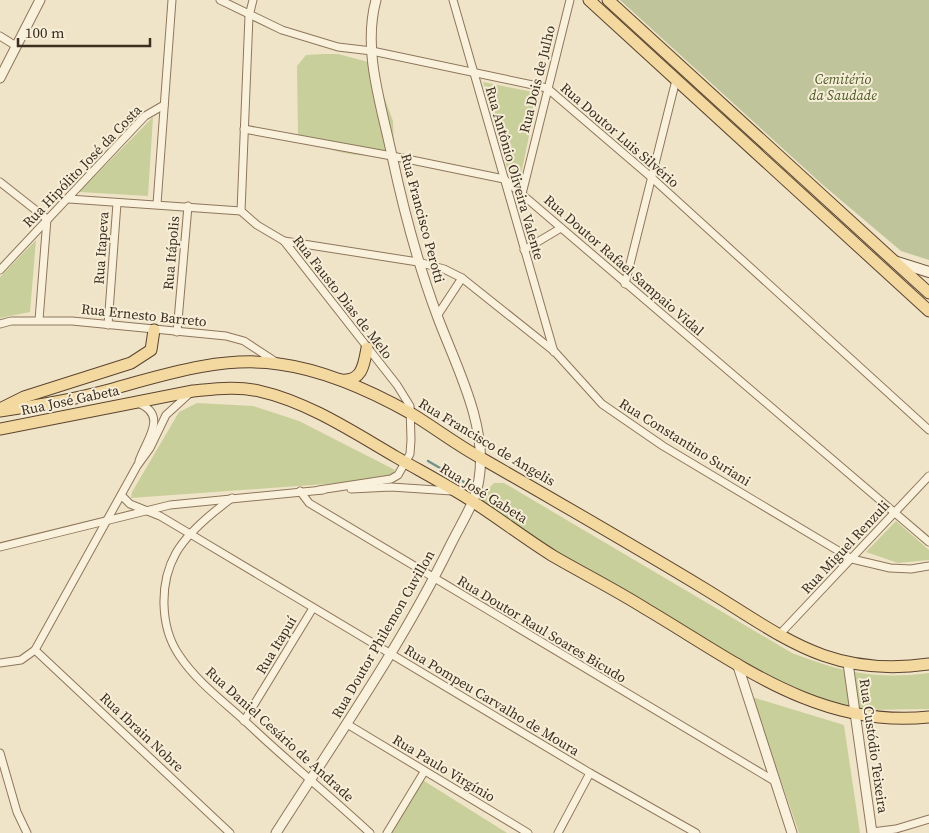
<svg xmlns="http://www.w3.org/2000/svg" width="929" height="833" font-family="'Source Serif 4',serif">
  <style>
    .green { fill: #c9cf9b }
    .cemetery { fill: #bfc49a }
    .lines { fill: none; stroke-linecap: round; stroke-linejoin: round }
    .stream { stroke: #6f938a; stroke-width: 2.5 }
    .minor-casing { stroke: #8d765c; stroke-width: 9 }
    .tertiary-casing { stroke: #8d765c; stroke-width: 11 }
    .secondary-casing { stroke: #6f573f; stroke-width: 12 }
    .primary-casing { stroke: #5b4430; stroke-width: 13 }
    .minor { stroke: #faf1dc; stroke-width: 7 }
    .tertiary { stroke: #faf1dc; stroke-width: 9 }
    .secondary { stroke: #faf1dc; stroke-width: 10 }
    .primary { stroke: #f3d9a0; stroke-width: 11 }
    .labels { text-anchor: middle; stroke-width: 4; stroke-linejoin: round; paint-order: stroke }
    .street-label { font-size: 14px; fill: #3d2e20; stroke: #f7eed8 }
    .park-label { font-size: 14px; font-style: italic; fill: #4d5a26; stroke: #f7eed8 }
  </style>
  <rect width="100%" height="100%" fill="#f0e4c8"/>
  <g class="green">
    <path d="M322 54H338L372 63 393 121 394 149C367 164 326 150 298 137L297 66 306 55Z"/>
    <path d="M483 82 538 93 519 184 509 175Z"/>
    <path d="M153 117 148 196 79 192Z"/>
    <path d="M36 240 30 312 0 318V277Z"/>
    <path d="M197 403 253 406 299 421 395 470 393 475 381 480 131 498 132 492 179 412Z"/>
    <path d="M494 483H504L792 653C841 672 876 680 929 673V709L863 710 793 694 483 510 480 504 487 490Z"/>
    <path d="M896 521 929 550V560L898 563 866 552Z"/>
    <path d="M752 697 844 725 860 833H799Z"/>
    <path d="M421 779 507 833H390Z"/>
  </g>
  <path class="cemetery" d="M620 0H929V260L901 251 823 185Z"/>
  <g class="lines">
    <path class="stream" d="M428 461 464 482"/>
    <g class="minor-casing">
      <g id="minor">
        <path d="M220 0 282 30 338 47 372 51 547 88 651 177 929 430"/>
        <path d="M253 0 249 16 241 211 257 225 284 241 397 385 410 406 411 440 410 454 398 475 391 479 319 490"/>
        <path d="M453 0 554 352"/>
        <path d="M0 36 16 46"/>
        <path d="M244 129 392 156 504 179 929 542"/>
        <path d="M0 182 47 219 39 320"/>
        <path d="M522 194 570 0"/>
        <path d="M69 199 241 211"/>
        <path d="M157 204 172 0"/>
        <path d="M284 241 418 262 444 269 462 278 555 352 602 404 663 446 852 559 890 568 911 569 929 566"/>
        <path d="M524 250 561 228"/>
        <path d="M0 270 145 116 164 105"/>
        <path d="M625 284 676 80"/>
        <path d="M437 316 462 278"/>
        <path d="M0 324 11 321H72L226 336 244 341 276 362"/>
        <path d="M108 325 117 203"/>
        <path d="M177 332 188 206"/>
        <path d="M138 403C169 415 146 440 139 461"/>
        <path d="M351 489 391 487 452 491"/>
        <path d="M300 491 309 503 776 782"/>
        <path d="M122 496 130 504 160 516 192 535 590 773 696 833"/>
        <path d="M232 498C213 512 188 532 176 553 159 583 160 627 179 655 196 681 223 701 246 722 286 760 329 795 370 833"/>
        <path d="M0 547 170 505 323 490"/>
        <path d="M779 635 929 476"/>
        <path d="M35 650 230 833"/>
        <path d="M0 663 21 660 35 650 137 466 150 448 166 415 189 394"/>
        <path d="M244 721 313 608"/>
        <path d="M347 724 528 833"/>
        <path d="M0 753 17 812 27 833"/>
        <path d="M872 832 896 829 929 819"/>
        <path d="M387 833 424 772"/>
        <path d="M558 833 590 773"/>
      </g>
    </g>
    <g class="tertiary-casing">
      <g id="tertiary">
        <path d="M0 78 40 0"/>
        <path d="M737 663 792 833"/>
        <path d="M848 663 872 833"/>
        <path d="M276 833C336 739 401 646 450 546 460 525 476 502 479 479 488 426 456 366 438 318 418 265 404 212 392 156 382 107 362 51 376 0"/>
      </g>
    </g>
    <g class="secondary-casing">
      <path id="secondary" d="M894 261 929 272"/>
    </g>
    <g class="primary-casing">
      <g id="primary">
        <path d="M589 0 929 311"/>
        <path d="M608 0 929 293"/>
        <path d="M341 380C362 382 364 365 367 348"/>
        <path d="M2 408 24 397 131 363 151 350 154 330"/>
        <path d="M0 411C35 406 71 400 105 391 160 376 222 355 279 364 324 370 373 392 412 414 435 428 457 445 481 458 556 501 631 544 705 589 784 637 829 678 929 664"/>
        <path d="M0 429 193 391C215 389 237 386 259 391 308 402 353 432 396 457 422 472 449 486 475 503 501 520 526 539 553 556 584 574 616 590 646 609 736 662 819 729 929 717"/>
      </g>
    </g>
    <use href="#minor" class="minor"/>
    <use href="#tertiary" class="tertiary"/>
    <use href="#secondary" class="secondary"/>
    <use href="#primary" class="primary"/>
  </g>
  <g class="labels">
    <g class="street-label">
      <text transform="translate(537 79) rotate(-76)" y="5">Rua Dois de Julho</text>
      <text transform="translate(620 135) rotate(41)" y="5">Rua Doutor Luis Silvério</text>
      <text transform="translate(82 166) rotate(-46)" y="5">Rua Hipólito José da Costa</text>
      <text transform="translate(515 173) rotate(74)" y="5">Rua Antônio Oliveira Valente</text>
      <text transform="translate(423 218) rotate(75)" y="5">Rua Francisco Perotti</text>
      <text transform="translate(101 248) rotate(-86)" y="5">Rua Itapeva</text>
      <text transform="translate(171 253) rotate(-85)" y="5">Rua Itápolis</text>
      <text transform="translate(624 265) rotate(41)" y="5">Rua Doutor Rafael Sampaio Vidal</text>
      <text transform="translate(343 297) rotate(52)" y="5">Rua Fausto Dias de Melo</text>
      <text transform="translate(144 315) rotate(6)" y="5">Rua Ernesto Barreto</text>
      <text transform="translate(70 400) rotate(-12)" y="5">Rua José Gabeta</text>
      <text transform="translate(487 442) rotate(31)" y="5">Rua Francisco de Angelis</text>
      <text transform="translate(685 442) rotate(32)" y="5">Rua Constantino Suriani</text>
      <text transform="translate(484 493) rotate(32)" y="5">Rua José Gabeta</text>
      <text transform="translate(845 547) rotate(-47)" y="5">Rua Miguel Renzuli</text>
      <text transform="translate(542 629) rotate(31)" y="5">Rua Doutor Raul Soares Bicudo</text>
      <text transform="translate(383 634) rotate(-60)" y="5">Rua Doutor Philemon Cuvillon</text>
      <text transform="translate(276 645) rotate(-59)" y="5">Rua Itapuí</text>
      <text transform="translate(492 700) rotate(31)" y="5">Rua Pompeu Carvalho de Moura</text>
      <text transform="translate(142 732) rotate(43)" y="5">Rua Ibrain Nobre</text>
      <text transform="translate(280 734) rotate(42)" y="5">Rua Daniel Cesário de Andrade</text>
      <text transform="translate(874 746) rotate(82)" y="5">Rua Custódio Teixeira</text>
      <text transform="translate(444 768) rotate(31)" y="5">Rua Paulo Virgínio</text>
    </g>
    <g class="park-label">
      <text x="843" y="84">Cemitério<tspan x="843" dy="16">da Saudade</tspan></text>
    </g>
  </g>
  <path d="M18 38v8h132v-8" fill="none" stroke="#3d2e20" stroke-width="2.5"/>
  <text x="25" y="38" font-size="15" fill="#3d2e20" stroke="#f7eed8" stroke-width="4" paint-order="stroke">100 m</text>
</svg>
